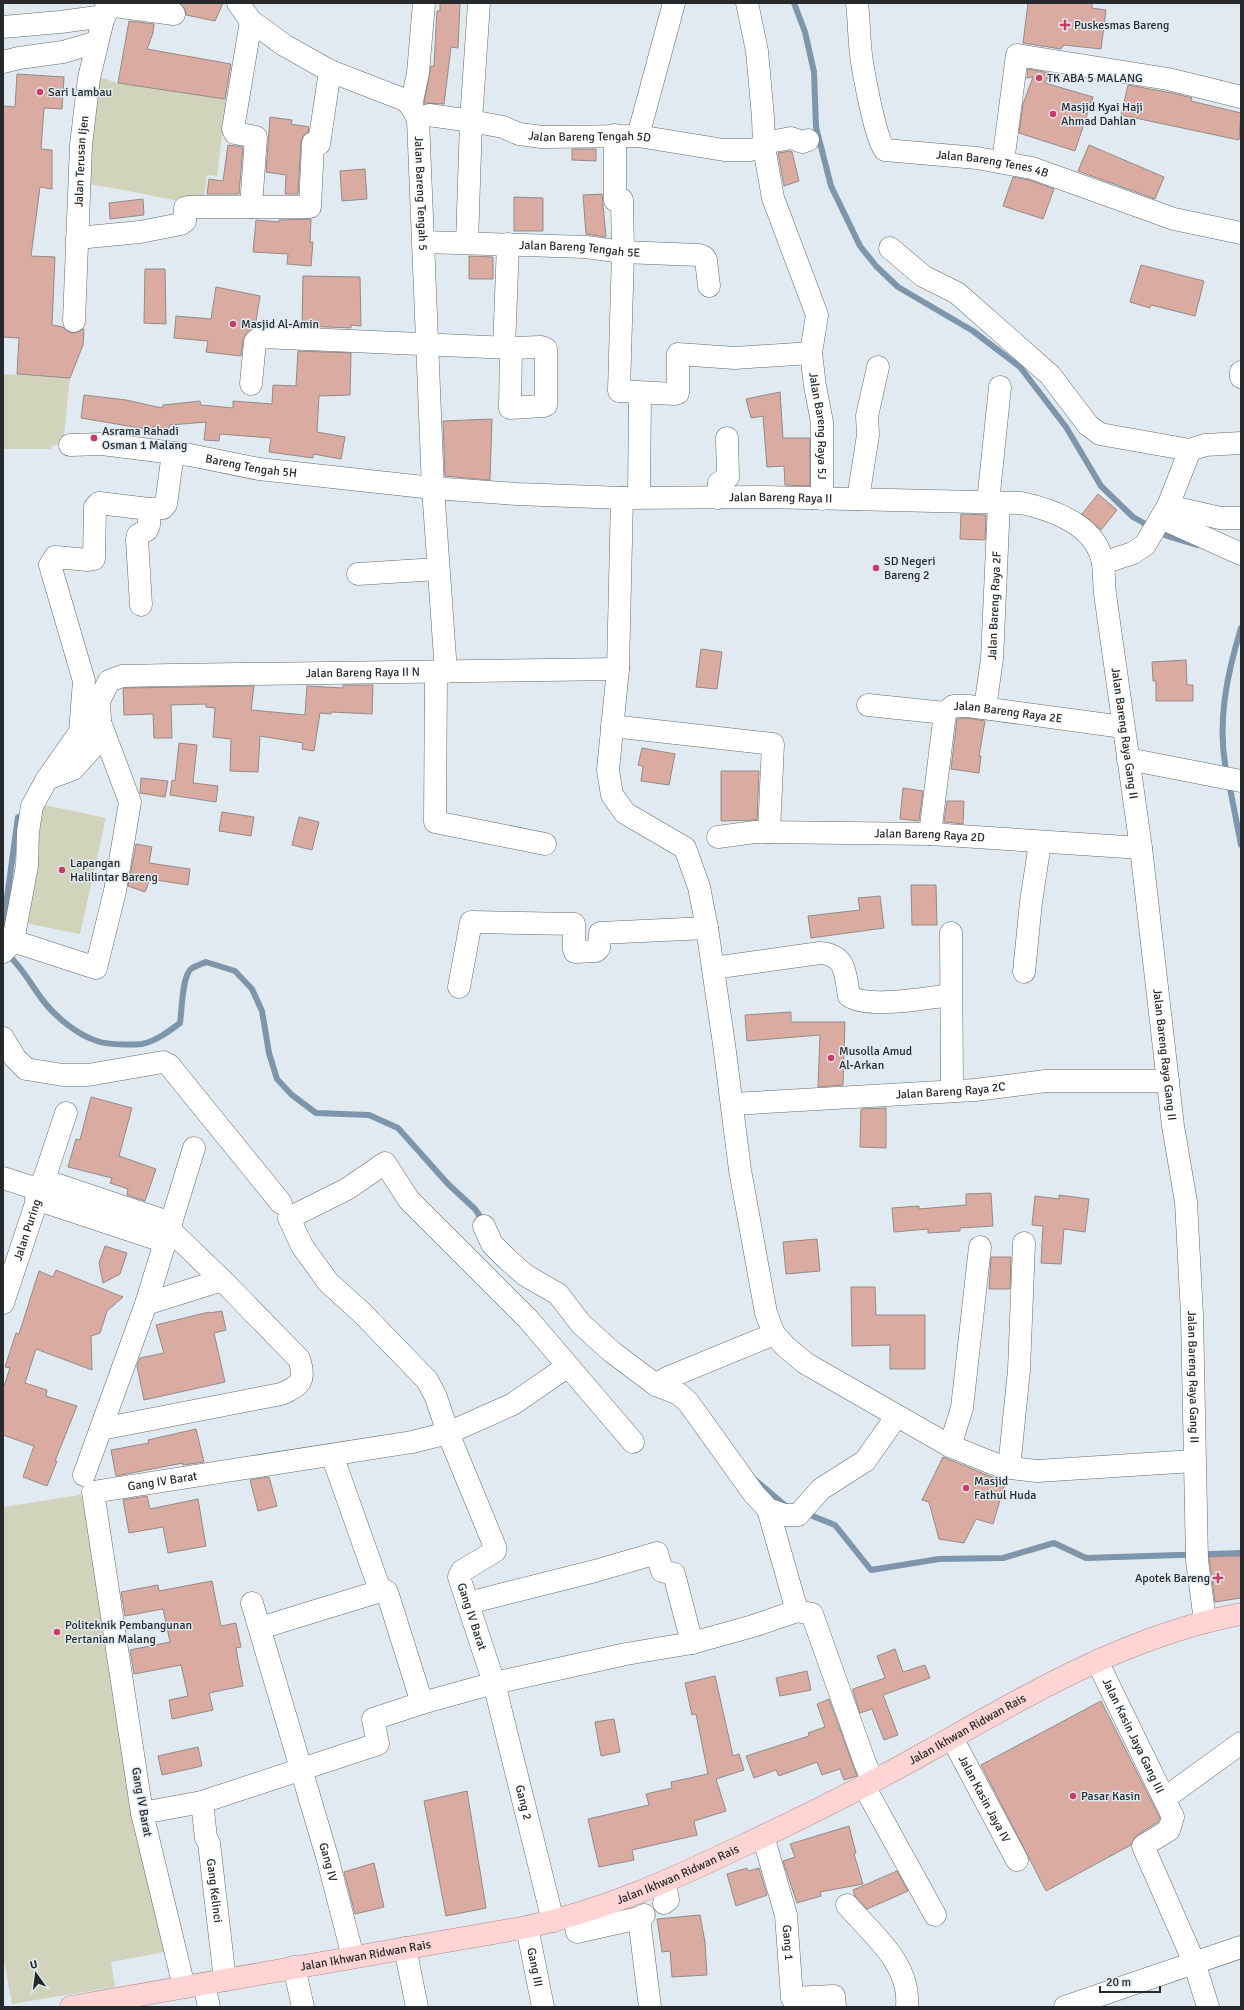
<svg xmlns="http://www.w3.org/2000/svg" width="1244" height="2010" font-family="Signika,sans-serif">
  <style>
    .green { fill: #d1d3ba }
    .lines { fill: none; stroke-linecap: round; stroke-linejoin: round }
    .stream { stroke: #7d96ab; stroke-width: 6 }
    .building { fill: #d9aba1; stroke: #958a88 }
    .minor-casing { stroke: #636a70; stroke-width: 23 }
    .major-casing { stroke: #b28787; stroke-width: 23 }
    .minor { stroke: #fff; stroke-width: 22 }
    .major { stroke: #fed5d4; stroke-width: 22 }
    .poi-dot { fill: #ca3b65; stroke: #e1eaf1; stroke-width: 1.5 }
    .labels { text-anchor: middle; stroke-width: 3; stroke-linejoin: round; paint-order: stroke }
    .poi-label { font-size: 12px; fill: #272a2d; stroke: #e1eaf1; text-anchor: start }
    .street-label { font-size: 12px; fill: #272a2d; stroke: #e1eaf1 }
  </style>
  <rect width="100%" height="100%" fill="#e1eaf1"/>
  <g class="green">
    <path d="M96 76 118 83 236 101 231 136 222 135 217 176 207 175 203 201H178L129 191 89 184Z"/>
    <path d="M3 374 70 378 63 444 52 445 51 449H3Z"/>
    <path d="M40 804 106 818 80 934 20 922Z"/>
    <path d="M80 1495 91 1503 170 1951 111 1962 115 1987 12 2004 3 1956V1507Z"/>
  </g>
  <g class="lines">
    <g class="stream">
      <path d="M794 3 805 32 814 72 816 127 831 186 860 246 876 266 898 287 973 331 1020 367 1066 427 1101 486 1133 517 1167 536 1197 545"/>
      <path d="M1227 774C1216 725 1227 674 1241 628"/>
      <path d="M1229 783 1241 845"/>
      <path d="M3 927 18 817"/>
      <path d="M6 953C22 966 32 987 45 1003 57 1018 78 1035 97 1041 107 1045 132 1045 142 1044 156 1041 168 1032 180 1023 182 1010 182 976 191 969 195 966 202 964 206 962L235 971 252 989 262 1011 269 1053 277 1079 292 1095 316 1113 369 1115 398 1128 448 1184 475 1209 483 1221"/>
      <path d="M754 1479 787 1507"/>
      <path d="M805 1513 835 1525 871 1570 939 1559 1003 1558 1054 1543 1086 1558 1241 1553"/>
    </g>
  </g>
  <g class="building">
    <path d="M179 3H223L215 21 186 15 185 9Z"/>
    <path d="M440 3H460L458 48 451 47 444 104 424 103 431 66H434L436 28 437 11H440Z"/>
    <path d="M1028 3H1092V8L1106 10 1101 49 1064 45 1061 49 1023 43Z"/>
    <path d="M129 21 154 24 153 33 147 49 231 64 225 99 118 83Z"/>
    <path d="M1028 69 1050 73 1045 83 1093 97 1075 151 1019 133 1023 104 1033 77 1027 78Z"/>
    <path d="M17 74 64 77 62 109 44 108 41 149 52 150V189L40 187 31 256 55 257 52 325 63 327 67 331 73 333 84 329 83 345 70 378 17 374 19 338 3 337V106L15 107Z"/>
    <path d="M1128 85 1172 93 1192 98 1191 101 1241 113 1239 140 1121 115Z"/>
    <path d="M270 117 292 120 291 124 309 127 308 132 303 136 301 142 298 194H285L286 175 266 172Z"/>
    <path d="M228 145 243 147 239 194H207L209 179 223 181Z"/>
    <path d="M1089 145 1164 177 1155 199 1078 171Z"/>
    <path d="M572 149H596V161L572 160Z"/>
    <path d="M790 151 792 152 799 181 784 186 778 153Z"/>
    <path d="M365 169 367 199 342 201 340 171Z"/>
    <path d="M1013 177 1029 180 1054 189 1043 219 1003 206Z"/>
    <path d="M602 194 606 237 586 234 583 195Z"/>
    <path d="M514 197 543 198V231H514Z"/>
    <path d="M143 199 144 215 110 219 109 203Z"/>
    <path d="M311 219 310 242H313L311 266 287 264 288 254 253 252 256 220 279 222V220Z"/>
    <path d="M469 256 493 257V279H469Z"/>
    <path d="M1141 265 1204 281 1195 316 1151 305 1150 308 1130 302Z"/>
    <path d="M145 269H165L166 324 144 323Z"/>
    <path d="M303 276 360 277 361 326 351 325V328L302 326Z"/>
    <path d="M216 287 260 296 255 327 247 332 243 340 241 356 206 352 208 341 174 338 176 316 211 319Z"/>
    <path d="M298 351 351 353 350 395 319 396 317 432 345 437 341 459 313 454V458L269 452 271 438 220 434 219 441 204 440 206 422 170 425 168 430 153 426 152 430 81 418 84 395 126 400 162 408 163 405 200 401 201 405 233 408V401L272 404 273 385 296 386Z"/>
    <path d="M780 392 783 438H810V486L785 485 784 466 767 467 763 416 751 418 746 399Z"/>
    <path d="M492 419 490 480 445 476 443 421Z"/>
    <path d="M1098 494 1117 510 1101 530 1082 514Z"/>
    <path d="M961 514 986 515 985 540 960 539Z"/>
    <path d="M701 649 722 652 717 689 696 687Z"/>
    <path d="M1186 660 1187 685H1193V701H1156V681H1153L1152 662Z"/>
    <path d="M343 685H373L372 714 331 712V714L320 713 314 751 302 749 303 743 260 736 258 772 230 771 231 739 213 737 215 708 206 707V704L171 705 172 738H154L153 714 124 715 123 689 124 688 254 686 251 710 305 715 307 686 343 688Z"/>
    <path d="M967 718 985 721 979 756H981L979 773 951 769 957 719Z"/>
    <path d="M179 743 197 745 193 783 218 786 216 802 170 795 172 780 175 781Z"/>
    <path d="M642 748 675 754 669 785 641 781 643 766 638 765Z"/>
    <path d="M721 771H759L757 820 721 821Z"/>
    <path d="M141 778 168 781 165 797 140 793Z"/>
    <path d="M903 788 923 791 919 821 900 819Z"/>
    <path d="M947 801H964L963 824 944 822Z"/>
    <path d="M222 812 254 817 251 836 219 831Z"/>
    <path d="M299 817 319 822 312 850 292 845Z"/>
    <path d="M136 844 152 847 149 863 190 869 188 885 150 879 145 892 128 886Z"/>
    <path d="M911 885H936L937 925H912Z"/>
    <path d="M880 896 884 928 811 938 808 916 860 910 858 898Z"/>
    <path d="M791 1012V1022H845L843 1085 818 1087 820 1035 747 1041 745 1015Z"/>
    <path d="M91 1097 132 1108 119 1156 156 1169 145 1201 127 1195 128 1189 110 1183 112 1178 68 1167 76 1139 80 1140Z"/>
    <path d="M886 1108V1148L860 1147 861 1109Z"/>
    <path d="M991 1193 993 1226 960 1228V1231L928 1233V1229L894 1232 892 1208 919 1206V1209L966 1205V1194Z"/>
    <path d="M1059 1195 1089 1199 1085 1232 1064 1229 1061 1264 1041 1263 1043 1226 1032 1225 1035 1196 1059 1199Z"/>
    <path d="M817 1239 820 1271 786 1274 783 1242Z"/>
    <path d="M105 1246 127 1253 120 1274 103 1283 99 1263Z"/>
    <path d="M991 1257H1011L1010 1289H989Z"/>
    <path d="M56 1270 123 1297 107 1311 100 1333 91 1336 92 1370 36 1349 25 1383 47 1390 46 1396 77 1406 55 1461H57L47 1486 23 1477 34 1446 3 1435V1389L10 1368 5 1367 16 1333 19 1334 39 1271 53 1277Z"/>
    <path d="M851 1287H875L876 1315H925V1369H890V1345L852 1346Z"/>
    <path d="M222 1311 226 1330 214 1333 225 1382 144 1400 137 1366 140 1358 164 1353 156 1325 209 1312V1313Z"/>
    <path d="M196 1429 204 1462 183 1465V1463L116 1476 111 1450 149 1443 148 1440Z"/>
    <path d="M943 1457 997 1479 1006 1480 993 1524 976 1519 964 1543 939 1539 929 1502 922 1500Z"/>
    <path d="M269 1477 277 1506 258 1511 250 1480Z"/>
    <path d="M147 1496 150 1509 198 1499 206 1546 168 1553 163 1527 129 1533 123 1500Z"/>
    <path d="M1229 1556H1241V1598L1215 1602 1209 1557Z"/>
    <path d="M212 1581 221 1626 236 1623 241 1647 236 1648 243 1686 209 1693 213 1710 172 1719 169 1700 188 1696 181 1665 134 1674 130 1650 170 1642 163 1609 125 1616 121 1592 158 1585 159 1591Z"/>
    <path d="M895 1649 903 1672 925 1665 930 1678 883 1695 898 1735 884 1740 872 1709 860 1713 853 1691V1689L885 1678 877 1656Z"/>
    <path d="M807 1671 811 1690 780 1696 776 1678Z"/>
    <path d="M715 1676 733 1756 739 1754 744 1770 716 1779 726 1811 694 1821 697 1835 632 1850 634 1860 599 1867 588 1819 649 1805 646 1794 672 1788 671 1782 708 1774 696 1714 692 1715 685 1683Z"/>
    <path d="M829 1699 857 1776 844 1780 840 1769 822 1775 817 1762 779 1776 776 1770 754 1778 746 1756 809 1736 808 1733 825 1727 817 1704Z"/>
    <path d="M1101 1701 1160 1818 1158 1822 1136 1836 1131 1845 1046 1891 981 1765Z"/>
    <path d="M614 1719 620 1752 601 1756 595 1722Z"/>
    <path d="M198 1747 202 1766 162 1775 158 1756Z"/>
    <path d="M467 1791 486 1908 446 1916 424 1801Z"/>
    <path d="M849 1826 856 1853 854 1854 863 1884 820 1892 821 1896 797 1903 783 1861 795 1857 790 1844Z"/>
    <path d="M374 1863 384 1907 355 1914 344 1872Z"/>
    <path d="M747 1868 748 1871 759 1868 767 1895 736 1906 727 1874Z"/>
    <path d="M897 1871 908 1891 867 1909 855 1896 853 1890Z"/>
    <path d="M700 1915 705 1942 707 1975 672 1977 670 1951 662 1952 657 1919Z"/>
  </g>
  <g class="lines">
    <g class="minor-casing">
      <g id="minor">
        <path id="s1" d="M238 3 251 21 284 45 330 71 405 100 411 106 418 119 433 488 446 672"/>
        <path id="s2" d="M747 3 757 51 763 117 764 147 773 198 817 315 811 353 815 386 822 422V499"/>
        <path id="s3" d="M857 3C859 20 859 38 861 55 863 70 876 143 885 150L977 158 1032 168 1174 219 1241 233"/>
        <path d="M107 5 174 14"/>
        <path d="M251 21 233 129 235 133 256 137 251 207"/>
        <path d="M3 27 60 22 105 16"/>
        <path d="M3 62 19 58 63 52 97 42"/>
        <path d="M411 106 418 73 424 3"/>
        <path id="s4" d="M418 119 429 115 471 121 503 127 519 134 542 137 638 136 724 150H750L764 147"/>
        <path d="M615 135V200H622L623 252 619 391 674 394 678 393V354L735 358 811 353"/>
        <path d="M638 136 674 3"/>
        <path d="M764 143 791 138 802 142 808 140"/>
        <path d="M1003 162 1017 55 1168 79 1241 97"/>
        <path d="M77 238 140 232 181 224 185 221V208L188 207H310L313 143 319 144 330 71"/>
        <path id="s5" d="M424 242 586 247 623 252 699 255 704 257 706 260 709 286"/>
        <path d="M467 243 471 121 479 3"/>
        <path d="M890 248 923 276 957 293 1050 375 1088 425 1100 434 1190 450 1168 506 1145 545 1133 553 1103 563"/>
        <path id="s6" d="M74 321 81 145 89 78 107 3"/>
        <path d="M504 348 508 244"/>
        <path d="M1241 372V377"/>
        <path d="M251 384 255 342 261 337 511 348 541 347 546 349V405L544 406 510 408 511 348"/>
        <path id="s7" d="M70 445 102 444 190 455 259 469 433 488 517 494 622 498 764 497 1021 503C1054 510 1096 525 1103 563 1104 573 1104 584 1105 594L1141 848 1173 1126 1186 1202 1192 1315 1197 1560 1205 1621"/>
        <path d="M1190 450 1205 445 1241 443"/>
        <path d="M639 497 640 393"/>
        <path d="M622 498 618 669 608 770 612 795 625 813 685 848 699 887 707 928 724 1044 740 1170 766 1313 774 1334 786 1347 805 1363 950 1446 1002 1467 1037 1471 1194 1461"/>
        <path d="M718 498 719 483 728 477 727 438"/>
        <path d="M858 499 868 435 867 416 878 367"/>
        <path d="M988 502 1000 387"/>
        <path d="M1168 506 1220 518H1241"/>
        <path d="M1161 518 1241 554"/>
        <path d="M358 574 438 569"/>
        <path d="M141 605 137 540 138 535 147 530 149 525V509"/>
        <path d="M436 672 435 822 545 844"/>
        <path d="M868 705 945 713"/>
        <path id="s8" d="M985 708 992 659 999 503"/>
        <path d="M612 726 773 744 769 832"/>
        <path d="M1128 759 1241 781"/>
        <path d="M47 779 80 732 84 681 50 565 55 557 88 560 94 559 95 507 99 503 149 509 163 508 166 504 173 453"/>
        <path id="s9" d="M930 834 945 713 953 706H968L1123 727"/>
        <path id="s10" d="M718 837 755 832 930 834 1141 848"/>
        <path d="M951 933 952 1091"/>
        <path d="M13 941 96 968 115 891 130 802 100 722"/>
        <path id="s11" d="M3 952 13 941 27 866 28 832 32 806 47 779 73 769 93 747 100 722 99 701 109 681 122 676 172 675 618 669"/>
        <path d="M713 968 820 953C847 955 845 974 849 996 868 1009 926 998 951 995"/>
        <path d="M1024 972 1031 902 1040 843"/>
        <path d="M459 987 471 922 574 924V949L575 952 596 951 599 948 600 933 707 928"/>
        <path d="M3 1038 15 1058 26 1069 63 1075H88L163 1062 169 1065 281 1203"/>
        <path id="s12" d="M733 1104 975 1090 1046 1081H1168"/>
        <path d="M3 1178 40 1190"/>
        <path d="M43 1180 171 1223"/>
        <path d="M36 1199 166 1242"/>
        <path d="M484 1226 492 1244 507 1259 525 1275 558 1294 581 1324 612 1352 656 1385 679 1394 688 1402 754 1494 768 1509 785 1515H798L821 1489 865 1461 896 1417"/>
        <path id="s13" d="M3 1303 66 1113"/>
        <path d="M146 1304 222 1280"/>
        <path d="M568 1366 513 1404 448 1433 436 1397 427 1380 362 1313 328 1282 302 1246 289 1218 347 1189 385 1163 409 1200 528 1319 633 1442"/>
        <path d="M656 1385 667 1378 774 1334"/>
        <path d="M101 1429 281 1394C301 1386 306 1380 299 1359L222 1280 170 1230"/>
        <path d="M950 1446 962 1408 980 1247"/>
        <path d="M332 1455 380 1590"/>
        <path d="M1009 1468 1019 1370 1024 1243"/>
        <path d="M84 1475 146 1304 194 1148"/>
        <path d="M768 1509 797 1611"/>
        <path id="s14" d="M252 1603 328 1860 353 1957"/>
        <path d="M468 1603 595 1571 657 1553 662 1571 674 1574 692 1643"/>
        <path d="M260 1628 384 1590 387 1592 422 1703"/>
        <path id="s15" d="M1097 1661 1173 1817 1169 1830 1143 1846 1194 1962 1208 2007"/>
        <path id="s16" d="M952 1738 1017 1860"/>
        <path d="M864 1786 935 1915"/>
        <path d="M1165 1798 1241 1743"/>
        <path id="s17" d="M202 1802 206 1838 209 1843 225 1980"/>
        <path d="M142 1813 202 1802 378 1744 373 1719 422 1703 494 1683 626 1654 692 1643 753 1626 797 1611 812 1614 865 1763 873 1781"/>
        <path id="s18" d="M763 1836 786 1915 792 1998 834 1996 835 2007"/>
        <path d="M664 1903 668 1900 665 1883"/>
        <path d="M847 1905C873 1935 911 1964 907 2007"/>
        <path d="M574 1916 577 1932 639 1918 644 1915"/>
        <path d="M639 1918 650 2007"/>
        <path id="s19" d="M527 1927 543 2007"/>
        <path d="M405 1948 417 2007"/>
        <path d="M294 1967 303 2007"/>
        <path d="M204 1984 209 2007"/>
        <path id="s20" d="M184 1987 142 1813 93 1492 412 1442 448 1433 495 1547V1551L462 1571 459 1577 494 1683 553 1921"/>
        <path d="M1065 2007 1241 1947"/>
      </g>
    </g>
    <g class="major-casing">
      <g id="major">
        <path id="s21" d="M71 2007 527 1927C604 1910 669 1881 740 1847 805 1817 870 1784 932 1749 1031 1693 1129 1635 1241 1614"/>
      </g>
    </g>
    <use href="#minor" class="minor"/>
    <use href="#major" class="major"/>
  </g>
  <g class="poi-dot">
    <path d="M1063 19h4v4h4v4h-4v4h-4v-4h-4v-4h4z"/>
    <circle cx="1039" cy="78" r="4"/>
    <circle cx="40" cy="92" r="4"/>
    <circle cx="1053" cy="114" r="4"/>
    <circle cx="233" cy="324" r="4"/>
    <circle cx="94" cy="438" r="4"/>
    <circle cx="876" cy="568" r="4"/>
    <circle cx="62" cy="870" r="4"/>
    <circle cx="831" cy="1058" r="4"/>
    <circle cx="966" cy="1488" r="4"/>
    <path d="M1216 1572h4v4h4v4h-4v4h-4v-4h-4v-4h4z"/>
    <circle cx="57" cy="1632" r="4"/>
    <circle cx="1073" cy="1796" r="4"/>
  </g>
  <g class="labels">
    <g class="poi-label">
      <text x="1074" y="29">Puskesmas Bareng</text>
      <text x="1047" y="82">TK ABA 5 MALANG</text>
      <text x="48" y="96">Sari Lambau</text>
      <text x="1061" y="111">Masjid Kyai Haji<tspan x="1061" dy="14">Ahmad Dahlan</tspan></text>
      <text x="241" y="328">Masjid Al-Amin</text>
      <text x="102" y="435">Asrama Rahadi<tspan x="102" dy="14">Osman 1 Malang</tspan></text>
      <text x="884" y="565">SD Negeri<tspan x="884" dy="14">Bareng 2</tspan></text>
      <text x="70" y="867">Lapangan<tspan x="70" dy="14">Halilintar Bareng</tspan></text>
      <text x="839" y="1055">Musolla Amud<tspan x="839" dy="14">Al-Arkan</tspan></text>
      <text x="974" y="1485">Masjid<tspan x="974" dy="14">Fathul Huda</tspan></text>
      <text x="1210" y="1582" text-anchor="end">Apotek Bareng</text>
      <text x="65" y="1629">Politeknik Pembangunan<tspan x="65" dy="14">Pertanian Malang</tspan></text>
      <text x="1081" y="1800">Pasar Kasin</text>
    </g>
    <g class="street-label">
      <text dy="4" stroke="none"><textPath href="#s4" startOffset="175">Jalan Bareng Tengah 5D</textPath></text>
      <text dy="4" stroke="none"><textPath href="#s6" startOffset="160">Jalan Terusan Ijen</textPath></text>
      <text dy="4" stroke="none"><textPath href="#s3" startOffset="259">Jalan Bareng Tenes 4B</textPath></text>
      <text dy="4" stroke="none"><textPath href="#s1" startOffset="294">Jalan Bareng Tengah 5</textPath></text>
      <text dy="4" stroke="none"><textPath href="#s5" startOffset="156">Jalan Bareng Tengah 5E</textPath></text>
      <text dy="4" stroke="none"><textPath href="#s2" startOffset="434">Jalan Bareng Raya 5J</textPath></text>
      <text dy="4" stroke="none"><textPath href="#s7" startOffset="183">Bareng Tengah 5H</textPath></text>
      <text dy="4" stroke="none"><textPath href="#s7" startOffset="714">Jalan Bareng Raya II</textPath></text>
      <text dy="4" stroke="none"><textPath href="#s8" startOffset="103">Jalan Bareng Raya 2F</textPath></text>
      <text dy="4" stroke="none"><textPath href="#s11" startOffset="564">Jalan Bareng Raya II N</textPath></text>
      <text dy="4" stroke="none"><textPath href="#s9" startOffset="188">Jalan Bareng Raya 2E</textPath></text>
      <text dy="4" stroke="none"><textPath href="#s7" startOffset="1234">Jalan Bareng Raya Gang II</textPath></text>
      <text dy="4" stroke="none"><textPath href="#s10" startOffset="212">Jalan Bareng Raya 2D</textPath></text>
      <text dy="4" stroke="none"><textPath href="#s7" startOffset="1558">Jalan Bareng Raya Gang II</textPath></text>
      <text dy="4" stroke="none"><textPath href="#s12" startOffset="218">Jalan Bareng Raya 2C</textPath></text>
      <text dy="4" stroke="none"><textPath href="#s13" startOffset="77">Jalan Puring</textPath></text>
      <text dy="4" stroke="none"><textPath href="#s7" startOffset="1882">Jalan Bareng Raya Gang II</textPath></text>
      <text dy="4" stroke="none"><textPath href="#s20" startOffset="574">Gang IV Barat</textPath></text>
      <text dy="4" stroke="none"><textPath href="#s20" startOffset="1078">Gang IV Barat</textPath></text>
      <text dy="4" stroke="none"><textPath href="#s21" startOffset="947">Jalan Ikhwan Ridwan Rais</textPath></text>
      <text dy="4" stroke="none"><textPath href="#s15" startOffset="83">Jalan Kasin Jaya Gang III</textPath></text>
      <text dy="4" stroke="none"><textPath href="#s16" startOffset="69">Jalan Kasin Jaya IV</textPath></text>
      <text transform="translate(142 1802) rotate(80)" y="4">Gang IV Barat</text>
      <text dy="4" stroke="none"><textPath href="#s20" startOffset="1271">Gang 2</textPath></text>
      <text dy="4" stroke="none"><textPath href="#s14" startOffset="270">Gang IV</textPath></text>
      <text dy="4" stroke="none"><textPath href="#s21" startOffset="623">Jalan Ikhwan Ridwan Rais</textPath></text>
      <text dy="4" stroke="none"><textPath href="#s17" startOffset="90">Gang Kelinci</textPath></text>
      <text dy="4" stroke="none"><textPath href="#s18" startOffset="110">Gang 1</textPath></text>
      <text dy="4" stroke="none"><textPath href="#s21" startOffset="299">Jalan Ikhwan Ridwan Rais</textPath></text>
      <text dy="4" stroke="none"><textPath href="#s19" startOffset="41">Gang III</textPath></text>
    </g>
  </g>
  <rect width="1244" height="2010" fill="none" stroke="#272a2d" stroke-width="8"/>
  <g transform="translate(36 1974) rotate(346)" stroke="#e1eaf1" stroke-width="3" paint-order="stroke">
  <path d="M0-3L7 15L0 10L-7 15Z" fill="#272a2d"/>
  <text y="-6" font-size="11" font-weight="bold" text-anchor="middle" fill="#272a2d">U</text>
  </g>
  <path d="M1100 1986v6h60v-6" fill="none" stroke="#272a2d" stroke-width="2"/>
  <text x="1106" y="1986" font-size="12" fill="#272a2d" stroke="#e1eaf1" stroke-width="3" paint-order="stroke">20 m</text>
</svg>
